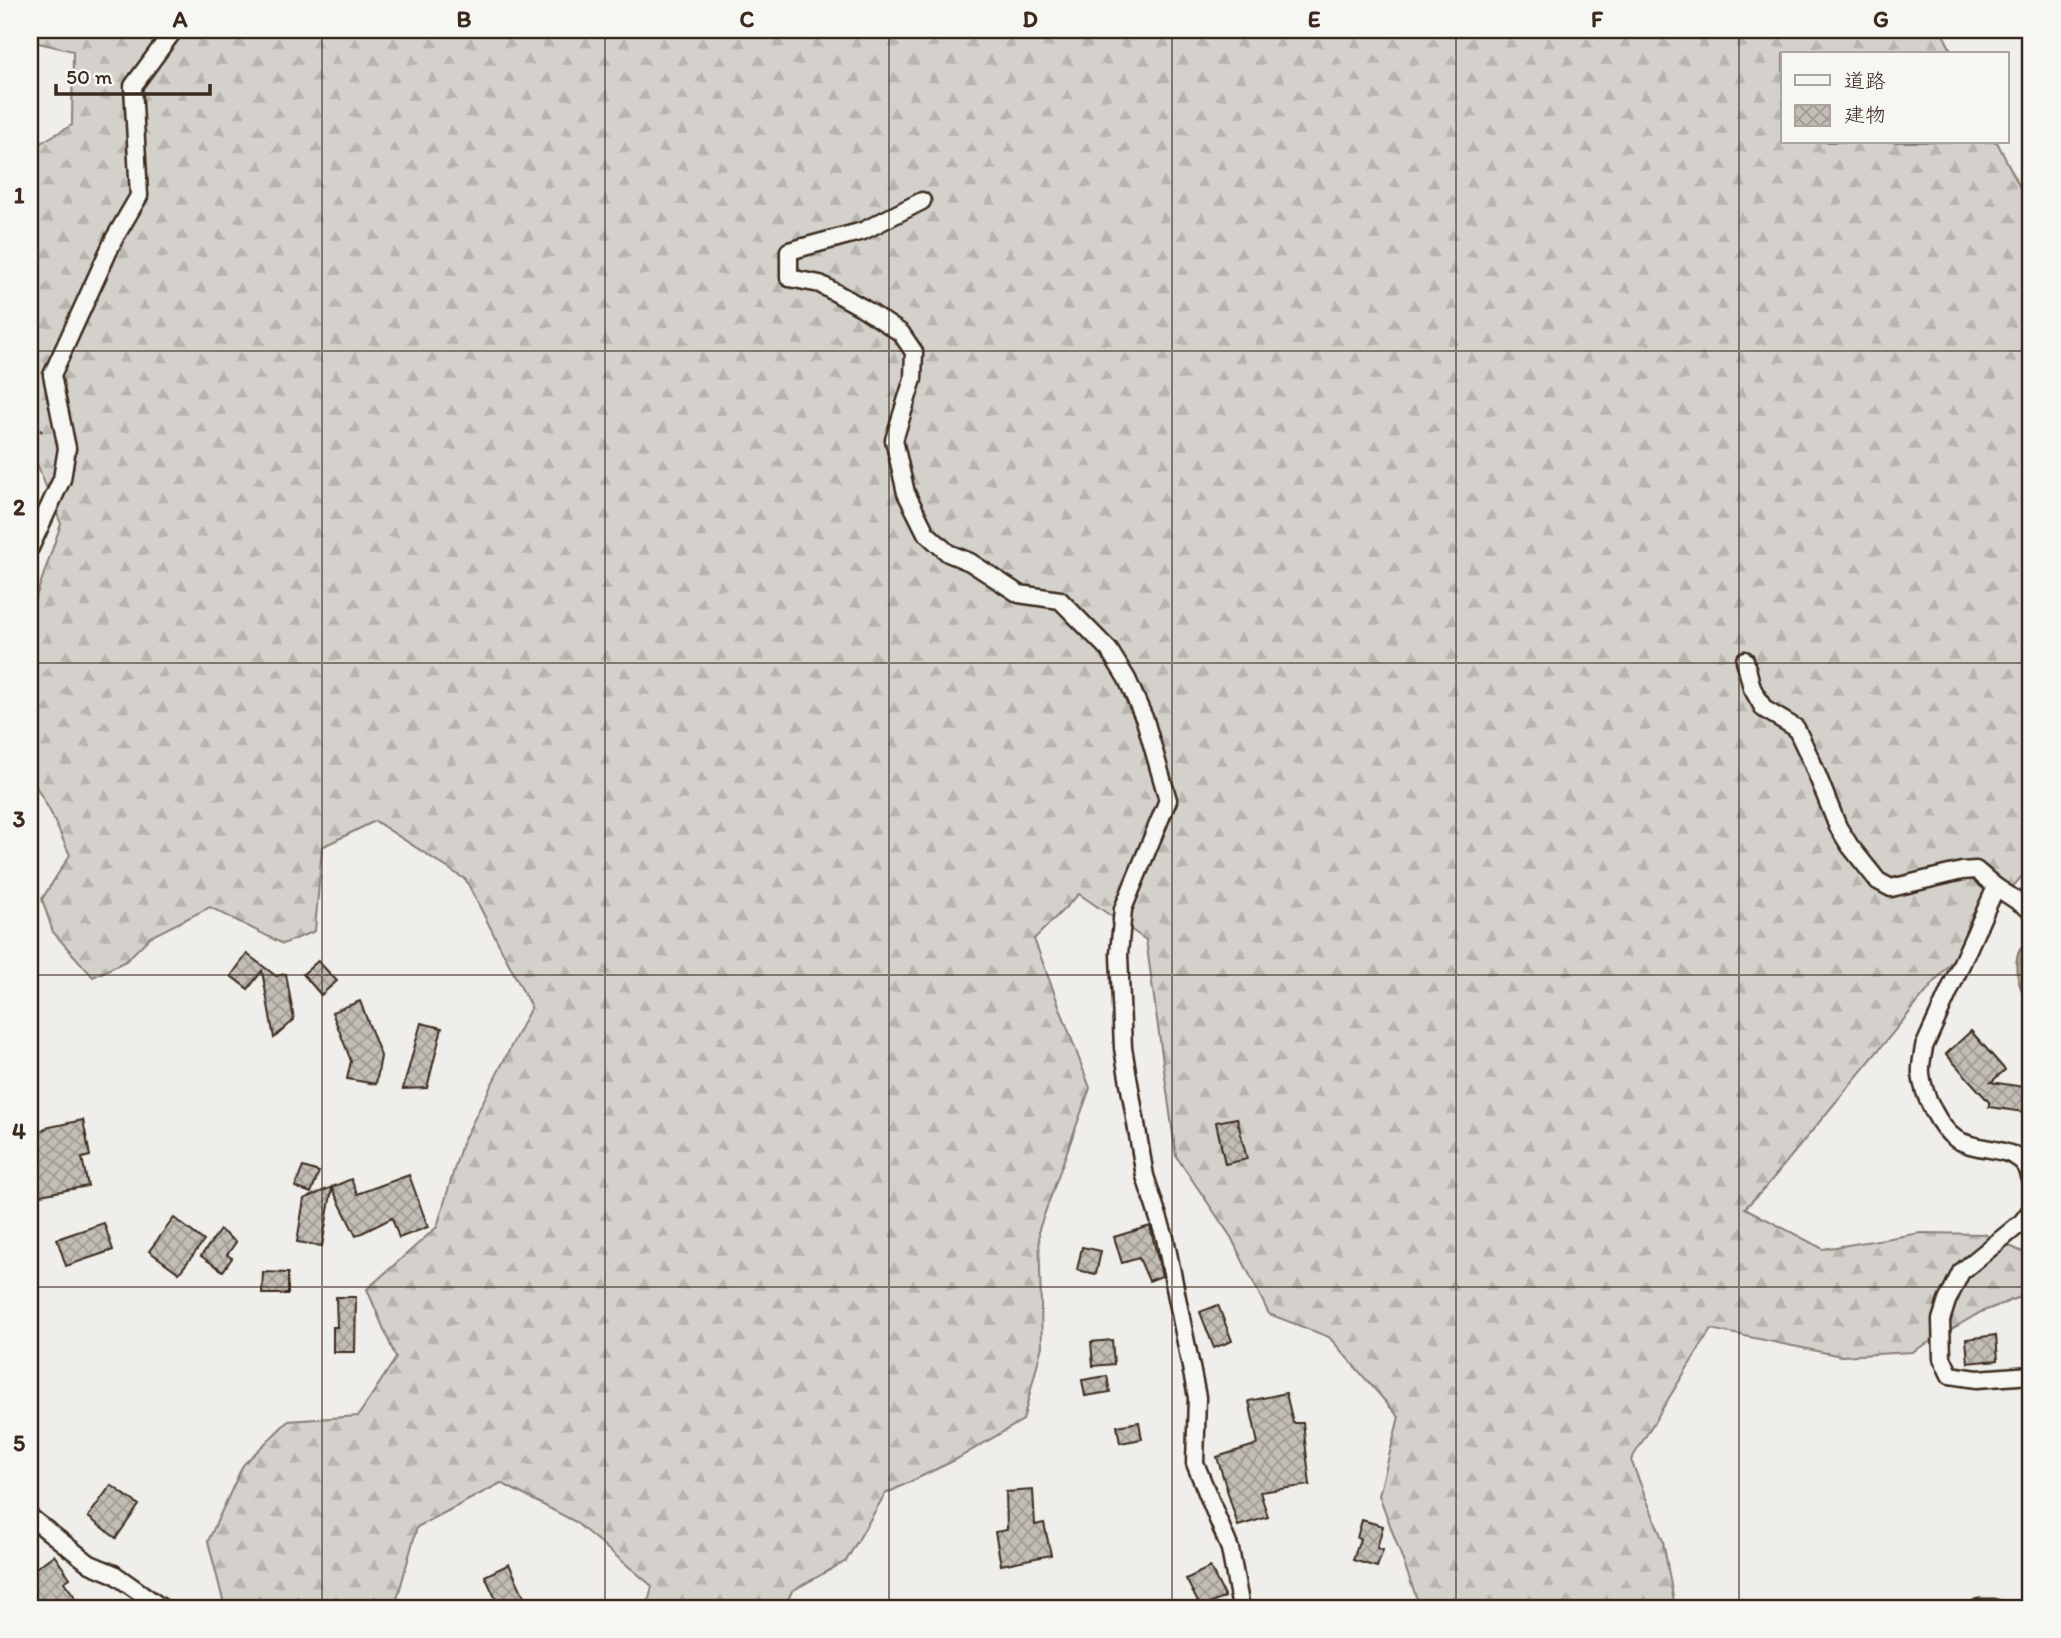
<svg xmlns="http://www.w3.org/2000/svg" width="2061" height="1638" font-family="Itim,'Klee One',sans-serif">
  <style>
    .forest { fill: url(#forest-firs); stroke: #887e75; stroke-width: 2 }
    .water { fill: url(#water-ripples); stroke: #81766d; stroke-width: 2 }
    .building { fill: url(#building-cross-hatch); stroke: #3b2a1e; stroke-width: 2 }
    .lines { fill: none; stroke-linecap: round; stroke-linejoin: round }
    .street-casing { stroke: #3b2a1e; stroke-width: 21 }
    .path { stroke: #3b2a1e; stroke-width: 3.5; stroke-dasharray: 2 5; stroke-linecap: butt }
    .street { stroke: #f6f6f2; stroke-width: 16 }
    .grid { fill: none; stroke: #3b2a1e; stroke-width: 2; stroke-opacity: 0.55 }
    .neatline { fill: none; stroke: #3b2a1e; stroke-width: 2.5 }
    .grid-label { font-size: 23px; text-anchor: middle; font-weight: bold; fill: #3b2a1e }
  </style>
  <defs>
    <pattern id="forest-firs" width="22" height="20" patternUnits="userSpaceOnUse" patternTransform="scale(1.75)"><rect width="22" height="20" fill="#d4d1cc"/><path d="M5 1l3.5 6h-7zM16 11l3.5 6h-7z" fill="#b7b4af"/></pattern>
    <pattern id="water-ripples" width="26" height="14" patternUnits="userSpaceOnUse" patternTransform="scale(1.75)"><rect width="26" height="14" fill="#afa8a1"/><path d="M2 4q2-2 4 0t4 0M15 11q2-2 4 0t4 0" fill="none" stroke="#908983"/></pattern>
    <pattern id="building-cross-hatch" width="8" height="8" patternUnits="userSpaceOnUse" patternTransform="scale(1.75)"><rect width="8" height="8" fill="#c2bdb7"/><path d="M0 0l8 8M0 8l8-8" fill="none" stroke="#9f9a94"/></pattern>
  </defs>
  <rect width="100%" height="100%" fill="#efeeea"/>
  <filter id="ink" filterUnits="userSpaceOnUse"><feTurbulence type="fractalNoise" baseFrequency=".0143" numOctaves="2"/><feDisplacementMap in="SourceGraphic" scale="14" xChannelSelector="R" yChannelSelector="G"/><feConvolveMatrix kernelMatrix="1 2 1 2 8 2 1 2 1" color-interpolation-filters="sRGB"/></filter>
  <g filter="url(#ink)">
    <path class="forest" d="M30 30H1941L1953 54H1783V142H1997L2031 209V865L1765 1188 1745 1208 1823 1249 1921 1233 1984 1234 2031 1256V1293L1981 1312 1912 1352 1841 1356 1711 1329 1631 1460 1663 1541 1675 1608H1423L1417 1599 1379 1495 1399 1417 1329 1337 1269 1314 1231 1237 1176 1156 1146 940 1079 894 1034 939 1090 1088 1039 1229 1042 1346 1023 1420 955 1460 885 1494 846 1561 792 1591 784 1608H647L652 1586 574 1521 501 1483 417 1527 398 1596 392 1608H225L208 1541 243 1465 288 1421 358 1416 396 1358 367 1289 437 1227 462 1143 531 1007 466 880 375 821 322 847 315 931 283 944 210 907 150 937 126 961 93 977 53 932 42 899 70 855 50 811 30 776V614L61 524 30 446V149L72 125 73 51 30 41Z"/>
    <path class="water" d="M2031 940V1008C2019 989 2005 953 2031 940Z"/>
    <g class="building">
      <path d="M247 954 276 976 286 974 294 1020 274 1038 262 971 248 989 231 976Z"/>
      <path d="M318 961 337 981 321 995 303 974Z"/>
      <path d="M360 1001 381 1056 376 1084 347 1079 351 1061 332 1012Z"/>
      <path d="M421 1023 442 1028 427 1088 403 1089Z"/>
      <path d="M1971 1031 2005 1070 1991 1082 2031 1088V1113L1989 1107V1102L1946 1054Z"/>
      <path d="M1237 1118 1247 1159 1225 1164 1216 1122Z"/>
      <path d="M83 1120 90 1156 82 1158 88 1186 30 1197V1133L45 1130V1128Z"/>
      <path d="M303 1167 319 1172 311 1193 295 1187Z"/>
      <path d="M409 1175 428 1227 399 1238 392 1218 356 1236 332 1188 322 1246 297 1242 304 1199 351 1179 357 1194Z"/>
      <path d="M174 1218 204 1241 179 1273 149 1251Z"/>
      <path d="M104 1223 113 1250 66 1266 57 1239Z"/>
      <path d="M1150 1226 1162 1276 1149 1281 1139 1258 1122 1263 1114 1237Z"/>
      <path d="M220 1230 236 1242 227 1255 232 1258 223 1271 201 1256Z"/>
      <path d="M1082 1247 1101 1251 1096 1274 1077 1270Z"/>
      <path d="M263 1272 288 1273V1294H262Z"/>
      <path d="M336 1297H356L355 1352H333V1327H337Z"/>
      <path d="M1218 1305 1232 1341 1214 1348 1200 1312Z"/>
      <path d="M1996 1335 1998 1360 1968 1363 1966 1339Z"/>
      <path d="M1112 1340 1114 1364 1093 1366 1091 1342Z"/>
      <path d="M1107 1376 1110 1392 1085 1396 1082 1380Z"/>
      <path d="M1286 1393 1293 1423H1303L1310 1485 1260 1492 1268 1517 1238 1526 1217 1457 1258 1444 1249 1401Z"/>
      <path d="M1139 1422 1142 1439 1120 1443 1117 1426Z"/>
      <path d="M111 1485 139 1505 116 1538 88 1517Z"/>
      <path d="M1033 1490 1035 1525 1044 1523 1051 1555 1001 1565 995 1532 1007 1530 1006 1492Z"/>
      <path d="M1362 1520 1383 1526 1377 1548 1383 1550 1377 1567 1353 1560 1360 1539 1357 1538Z"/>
      <path d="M54 1555 70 1578 64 1582 83 1608H34L30 1602V1572Z"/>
      <path d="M509 1564 527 1603 515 1608H500L485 1576Z"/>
      <path d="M1210 1567 1225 1597 1201 1608 1186 1579Z"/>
    </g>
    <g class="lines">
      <g class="street-casing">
        <g id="street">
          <path d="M922 201 863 231 789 251V278L820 284 863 308 901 333 914 352 913 379 894 440 906 493 926 533 948 553 970 562 1019 594 1060 600 1109 650 1127 679 1145 720 1168 800 1123 909 1119 954 1123 1048 1145 1176 1165 1238 1197 1397 1195 1463 1230 1549 1241 1608"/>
          <path d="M30 548 62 479 67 448 52 375 114 239 139 196 133 86 174 30"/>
          <path d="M1745 660 1752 688 1764 709 1796 728 1812 762 1838 827 1850 846 1878 881 1891 888 1962 871 1976 870 1996 887 2031 910"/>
          <path d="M1996 887 1924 1047C1923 1055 1920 1065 1921 1074 1923 1094 1939 1128 1956 1139 1982 1155 2025 1142 2031 1180"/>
          <path d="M2031 1210 2022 1222 1961 1272 1947 1301 1941 1320 1942 1358 1950 1375 1977 1379 2031 1375"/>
          <path d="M30 1517 90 1564 114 1574 162 1608"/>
          <path d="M1979 1608H1994"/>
        </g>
      </g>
      <path class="path" d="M30 441 44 428"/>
      <use href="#street" class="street"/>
    </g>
  </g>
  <path class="grid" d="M322 30V1608M605 30V1608M889 30V1608M1172 30V1608M1456 30V1608M1739 30V1608M30 351H2031M30 663H2031M30 975H2031M30 1287H2031"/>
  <rect width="2061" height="1638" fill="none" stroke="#f6f6f2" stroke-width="77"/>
  <rect x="1781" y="52" width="228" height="91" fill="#f6f6f2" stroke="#aba49d" stroke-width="2"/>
  <rect x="1795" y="75" width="35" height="10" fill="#f6f6f2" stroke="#aba49d" stroke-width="2"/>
  <text x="1844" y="88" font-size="21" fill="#3b2a1e">道路</text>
  <rect x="1795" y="105" width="35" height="21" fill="url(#building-cross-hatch)" stroke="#aba49d" stroke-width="2"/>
  <text x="1844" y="122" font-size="21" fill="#3b2a1e">建物</text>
  <path d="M56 84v10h154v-10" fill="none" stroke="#3b2a1e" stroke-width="3.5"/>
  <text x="66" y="84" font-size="21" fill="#3b2a1e" stroke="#f6f6f2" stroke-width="5" paint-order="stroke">50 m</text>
  <rect x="38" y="38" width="1984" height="1562" class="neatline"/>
  <g class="grid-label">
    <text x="180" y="27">A</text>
    <text x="464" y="27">B</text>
    <text x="747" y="27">C</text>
    <text x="1030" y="27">D</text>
    <text x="1314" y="27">E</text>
    <text x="1597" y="27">F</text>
    <text x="1881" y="27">G</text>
    <text x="19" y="203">1</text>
    <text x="19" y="515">2</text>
    <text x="19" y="827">3</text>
    <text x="19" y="1139">4</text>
    <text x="19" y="1451">5</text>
  </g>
</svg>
